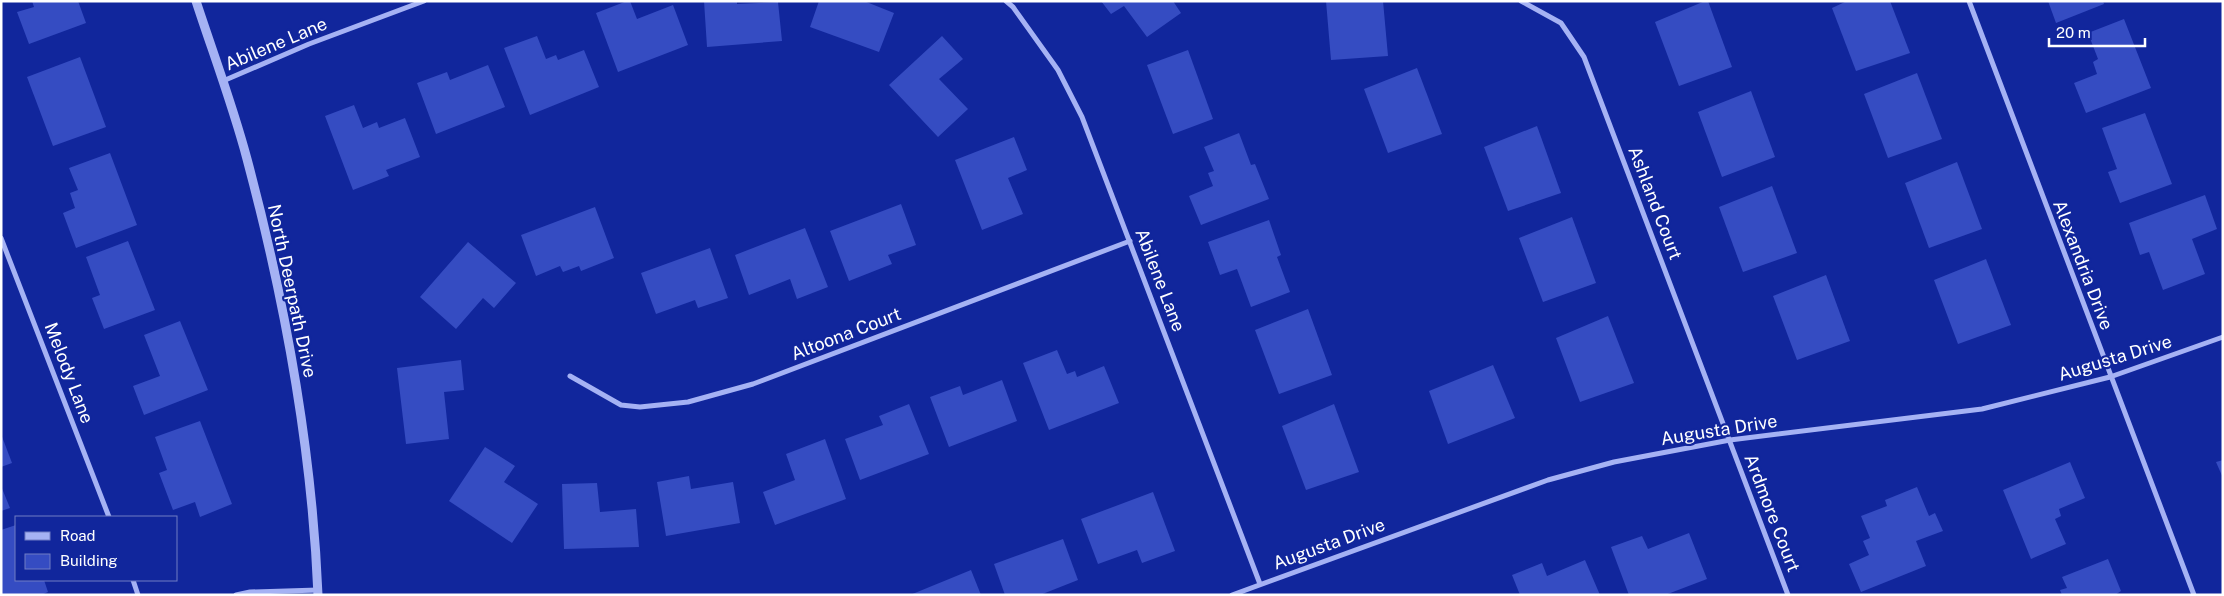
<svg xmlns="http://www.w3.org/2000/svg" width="2224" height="596" font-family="'Public Sans',sans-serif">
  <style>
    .building { fill: #354cc2 }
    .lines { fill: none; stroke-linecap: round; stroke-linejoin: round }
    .minor { stroke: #a5b2f4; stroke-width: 5 }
    .tertiary { stroke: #a5b2f4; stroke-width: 9 }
    .labels { text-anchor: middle; stroke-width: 4.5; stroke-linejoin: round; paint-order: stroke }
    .street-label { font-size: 18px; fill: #fff; stroke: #11269c }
  </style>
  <rect width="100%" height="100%" fill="#11269c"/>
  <g class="building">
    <path d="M32 1H78L86 23 29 44 17 12 34 7Z"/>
    <path d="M627 1H630L637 19 673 5 688 45 618 72 596 13Z"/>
    <path d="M704 1H737V4L778 2 782 41 707 47Z"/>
    <path d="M819 1H864L894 13 879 52 810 27Z"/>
    <path d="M1101 1H1173L1181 13 1147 37 1124 6 1111 14Z"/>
    <path d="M1326 1H1383L1388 56 1331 60Z"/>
    <path d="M1705 1H1708L1732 67 1679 86 1655 22Z"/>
    <path d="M1847 1H1890L1910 53 1856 71 1832 8Z"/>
    <path d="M2048 1H2103L2104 4 2056 23Z"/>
    <path d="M2124 19 2151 88 2086 113 2074 83 2097 74 2093 62 2098 59 2088 33Z"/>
    <path d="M537 36 546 59 556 55 558 60 584 50 599 87 530 115 504 48Z"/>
    <path d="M942 36 963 59 939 79 968 109 938 137 889 85Z"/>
    <path d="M1188 50 1213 119 1173 134 1147 65Z"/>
    <path d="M80 57 106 127 53 146 27 77Z"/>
    <path d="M488 65 505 107 436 134 417 83 447 72 450 80Z"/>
    <path d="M1417 68 1442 134 1388 153 1364 89Z"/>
    <path d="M1917 73 1942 139 1888 158 1864 94Z"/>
    <path d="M1751 91 1775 157 1722 177 1698 112Z"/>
    <path d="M354 105 363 128 377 122 379 128 405 118 420 157 386 170 389 176 353 190 325 116Z"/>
    <path d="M2145 113 2172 184 2120 203 2108 172 2117 169 2102 128Z"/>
    <path d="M1537 126 1561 193 1508 211 1484 147Z"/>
    <path d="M1239 133 1251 165 1255 164 1269 199 1201 225 1189 196 1213 186 1208 173 1214 171 1204 147Z"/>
    <path d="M1014 137 1027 170 1008 178 1023 214 982 230 955 160Z"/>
    <path d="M110 153 137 225 76 248 63 213 75 208 70 193 78 190 69 168Z"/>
    <path d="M1957 162 1982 229 1929 248 1905 183Z"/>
    <path d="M1772 186 1797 253 1743 272 1719 207Z"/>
    <path d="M2205 195 2217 229 2192 239 2205 274 2163 290 2149 252 2140 255 2129 223Z"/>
    <path d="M901 204 916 245 888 255 892 264 849 281 830 231Z"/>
    <path d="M595 207 614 258 581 271 579 266 563 272 560 266 536 276 521 235Z"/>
    <path d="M1572 217 1596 283 1543 302 1519 238Z"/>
    <path d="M1269 220 1281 255 1277 257 1290 292 1251 307 1237 269 1220 275 1208 242Z"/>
    <path d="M805 228 828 287 797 299 790 279 749 295 735 255Z"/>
    <path d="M128 241 155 310 104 329 92 298 100 295 86 257Z"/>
    <path d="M468 242 516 283 494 308 483 298 456 329 420 297Z"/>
    <path d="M710 248 728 298 698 308 695 300 656 314 641 273Z"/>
    <path d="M1986 259 2011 325 1958 344 1934 280Z"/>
    <path d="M1826 275 1850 341 1797 360 1773 296Z"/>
    <path d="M1308 309 1332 375 1279 394 1255 330Z"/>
    <path d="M1608 316 1634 383 1580 402 1556 338Z"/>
    <path d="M180 321 208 390 144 415 133 386 160 376 144 335Z"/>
    <path d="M1057 350 1067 374 1075 371 1077 377 1104 366 1119 403 1049 430 1023 363Z"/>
    <path d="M461 360 464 390 444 392 449 439 406 444 397 368Z"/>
    <path d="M1493 365 1515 418 1448 444 1429 391Z"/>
    <path d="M1002 380 1017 421 949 447 930 397 960 386 963 395Z"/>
    <path d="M909 404 929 454 860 480 845 439 883 425 879 416Z"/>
    <path d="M1334 404 1359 472 1306 490 1282 426Z"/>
    <path d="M200 421 232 504 200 517 195 502 173 510 159 473 167 470 155 437Z"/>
    <path d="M1 434 12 463 1 467Z"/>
    <path d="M825 439 846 499 775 525 763 492 795 480 786 454Z"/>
    <path d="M485 447 515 466 504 482 538 504 512 543 449 501Z"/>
    <path d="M2223 460V478L2216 462Z"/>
    <path d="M2070 462 2085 498 2059 509 2061 516 2055 519 2066 544 2031 559 2003 490Z"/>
    <path d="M689 476 691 489 733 482 740 523 666 536 657 482Z"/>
    <path d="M597 483 600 512 636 509 639 547 564 549 562 484Z"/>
    <path d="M1 486 10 508 1 511Z"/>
    <path d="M1917 487 1929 516 1935 513 1943 531 1916 541 1926 566 1861 592 1849 564 1869 555 1863 541 1870 538 1861 516 1887 506 1885 500Z"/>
    <path d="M1153 492 1175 551 1142 563 1137 550 1098 564 1081 519Z"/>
    <path d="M16 525V580H44L48 592 41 595H2L1 530Z"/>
    <path d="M1689 533 1707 579 1665 595H1629L1611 547 1642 536 1648 549Z"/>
    <path d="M1063 539 1078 580 1040 595H1005L994 564Z"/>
    <path d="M2108 559 2121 591 2115 595H2062L2060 590 2067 588 2062 577Z"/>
    <path d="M1585 560 1600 595H1520L1512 575 1542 563 1547 576Z"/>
    <path d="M971 570 981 595H910Z"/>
  </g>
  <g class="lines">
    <g class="minor">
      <path d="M1006 1 1013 7 1058 70 1082 117 1260 584"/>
      <path d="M1521 1 1561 23 1584 57 1788 595"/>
      <path d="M1969 1 2194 595"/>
      <path d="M223 81 309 44 424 1"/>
      <path d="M1 238 109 517"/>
      <path d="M570 376 621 405 640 407 688 402 753 384 1130 241"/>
      <path d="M133 580 138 595"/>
      <path d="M236 595 250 592 318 590"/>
      <path d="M1232 595 1548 480 1614 462 1730 440 1982 409 2110 377 2223 337"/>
    </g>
    <path class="tertiary" d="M196 1C213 53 233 106 247 159 285 301 312 448 318 595"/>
  </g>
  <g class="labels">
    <g class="street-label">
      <text transform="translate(276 44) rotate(-23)" y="6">Abilene Lane</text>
      <text transform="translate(1655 203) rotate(69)" y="6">Ashland Court</text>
      <text transform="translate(2083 265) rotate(69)" y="6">Alexandria Drive</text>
      <text transform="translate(1160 280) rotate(69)" y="6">Abilene Lane</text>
      <text transform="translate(292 291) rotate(78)" y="6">North Deerpath Drive</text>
      <text transform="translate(846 334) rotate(-21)" y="6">Altoona Court</text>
      <text transform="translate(2115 358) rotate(-17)" y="6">Augusta Drive</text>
      <text transform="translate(69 373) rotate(69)" y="6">Melody Lane</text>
      <text transform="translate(1719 430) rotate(-9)" y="6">Augusta Drive</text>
      <text transform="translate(1772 513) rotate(69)" y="6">Ardmore Court</text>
      <text transform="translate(1329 544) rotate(-20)" y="6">Augusta Drive</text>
    </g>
  </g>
  <rect width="2224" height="596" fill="none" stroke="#ffffff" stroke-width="5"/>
  <rect x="15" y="516" width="162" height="65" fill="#11269c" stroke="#707dc4"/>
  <rect x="25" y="532" width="25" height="8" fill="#a5b2f4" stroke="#707dc4"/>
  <text x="60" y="541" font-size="15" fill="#ffffff">Road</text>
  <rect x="25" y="554" width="25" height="15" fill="#354cc2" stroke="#707dc4"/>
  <text x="60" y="566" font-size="15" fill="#ffffff">Building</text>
  <path d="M2049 38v8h96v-8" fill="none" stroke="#ffffff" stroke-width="2.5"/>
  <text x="2056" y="38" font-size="15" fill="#ffffff" stroke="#11269c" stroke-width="4" paint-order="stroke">20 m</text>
</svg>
